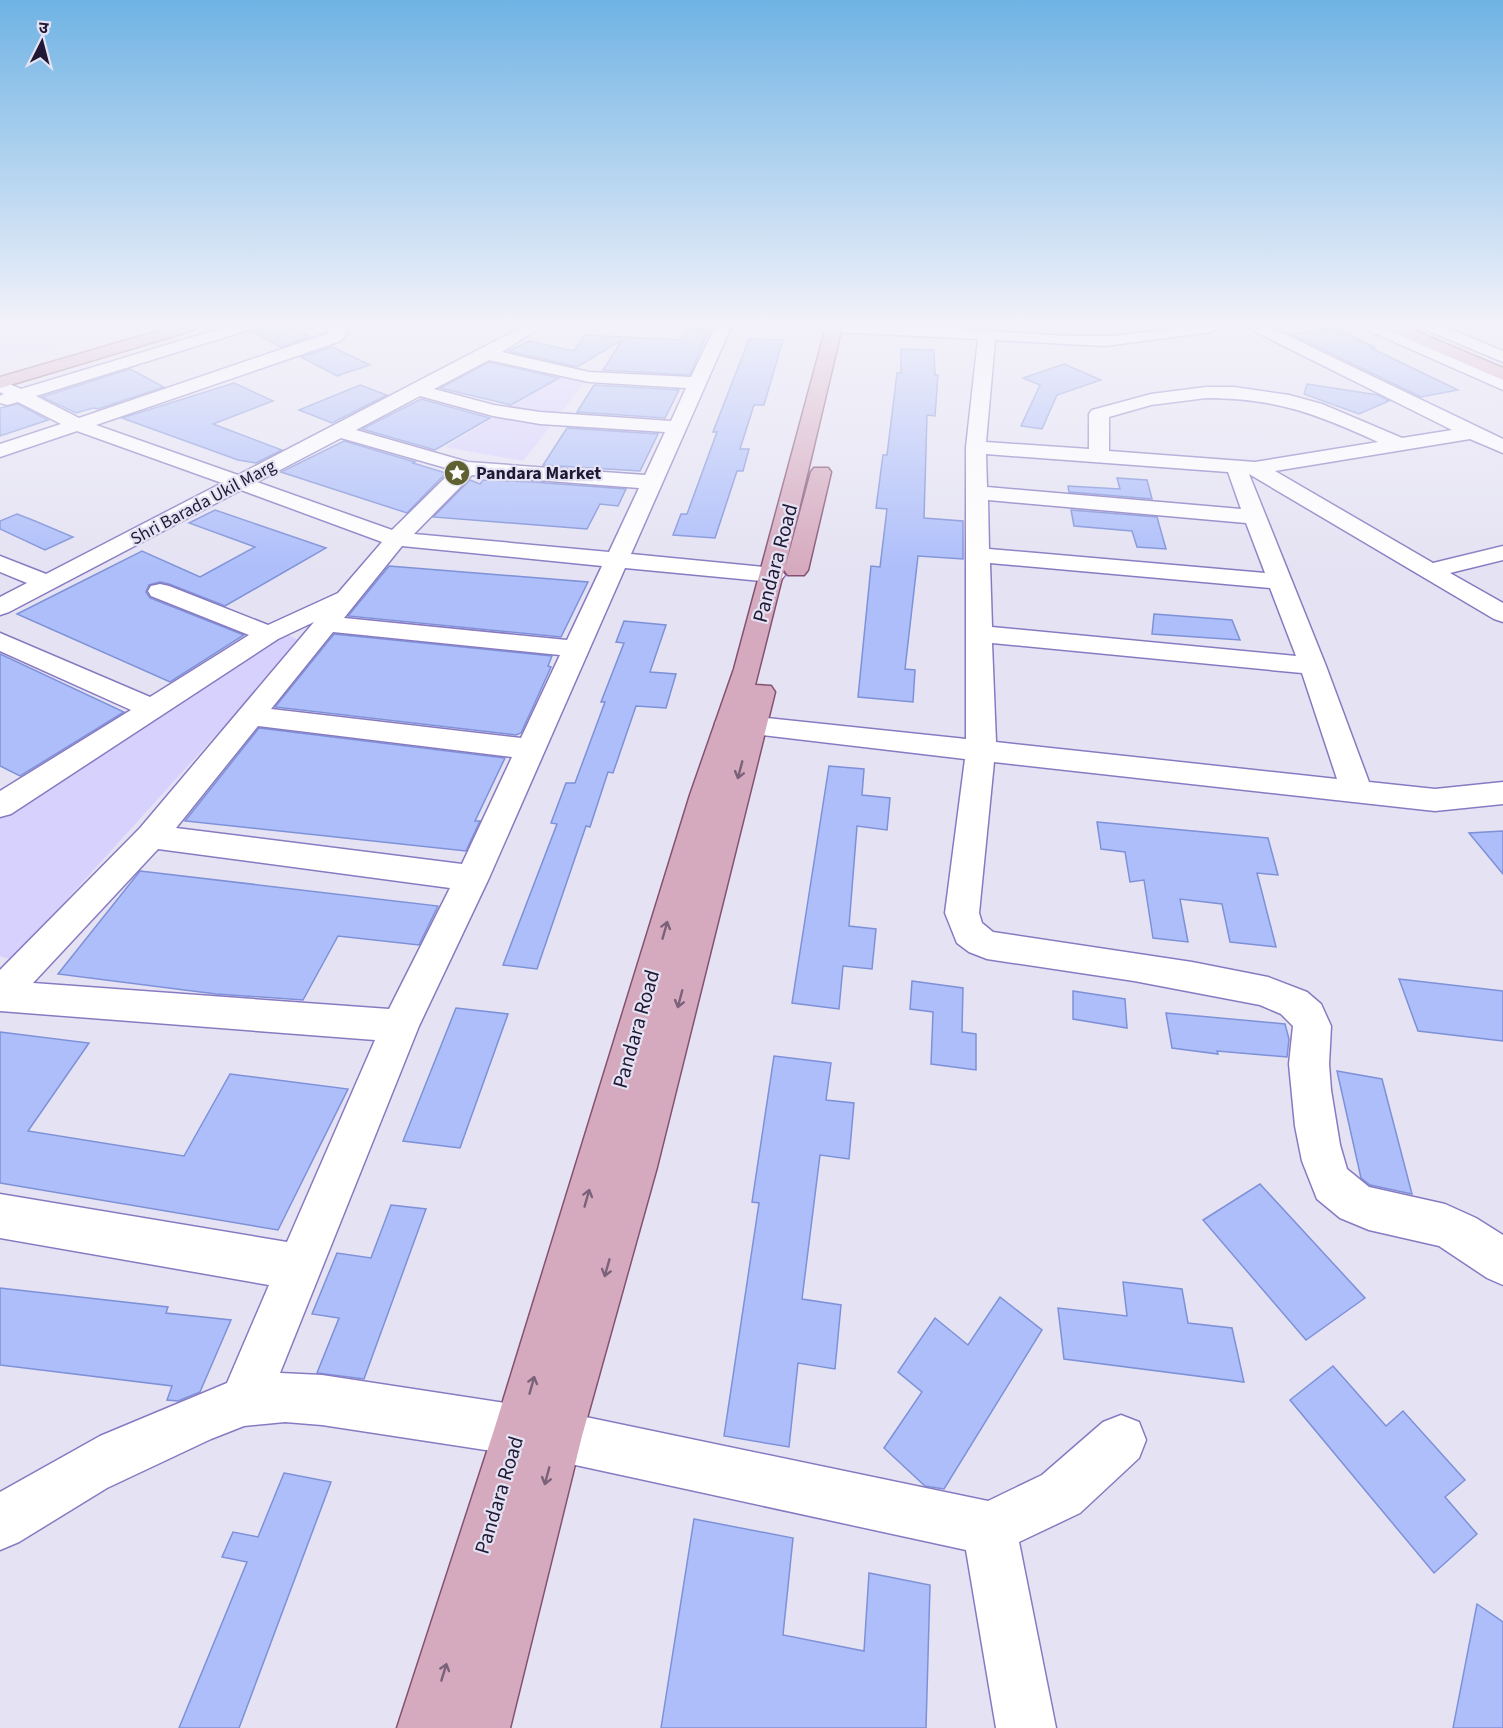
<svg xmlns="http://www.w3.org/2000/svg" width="1503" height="1728" font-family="'Source Sans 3','Noto Sans Devanagari',sans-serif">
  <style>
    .built { fill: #ddd8fa }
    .green { fill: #d7d1fe }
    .building { fill: #adbefa; stroke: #7e91d8; stroke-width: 1.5 }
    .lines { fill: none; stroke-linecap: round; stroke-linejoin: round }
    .minor-casing { stroke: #887ac2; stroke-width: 3 }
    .major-casing { stroke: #845271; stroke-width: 3 }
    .minor { fill: #fff; fill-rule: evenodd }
    .major { fill: #d6aabe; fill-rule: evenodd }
    .oneway { stroke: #7a627a }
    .labels { text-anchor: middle; stroke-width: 4.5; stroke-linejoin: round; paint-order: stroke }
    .far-poi-label { font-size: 18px; font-weight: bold; fill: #1f1935; stroke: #e5e3f3; text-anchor: start }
    .far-street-label { font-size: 18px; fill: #1f1935; stroke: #e5e3f3 }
    .street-label { font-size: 21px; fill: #1f1935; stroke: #e5e3f3 }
  </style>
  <rect width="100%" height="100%" fill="#e5e3f3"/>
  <path class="built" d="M0 327H127L0 363Z"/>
  <g class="green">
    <path d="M560 377 586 381 523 461 445 447Z"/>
    <path d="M281 632 301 641 12 960 0 956V809Z"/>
  </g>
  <g class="building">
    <path d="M252 327H290L311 337 281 347 250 331Z"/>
    <path d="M687 328 709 329 690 375 603 370 622 340 577 367 509 351 529 341 574 351 585 335 681 340Z"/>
    <path d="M1335 328 1376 348H1371L1458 390 1421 397 1291 334Z"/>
    <path d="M749 339 783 340 764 405H754L740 449H749L743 471H737L715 538 673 535 681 514H687L717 432H713Z"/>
    <path d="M332 347 370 365 337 376 301 357Z"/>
    <path d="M901 349 934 350 935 375H938L935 416 927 415 924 518 963 521V559L918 556 905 669 915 670 913 702 858 697 871 566 880 567 887 509 876 508 883 455H887L897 373H901Z"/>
    <path d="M489 362 559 378 511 405 440 388Z"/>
    <path d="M1064 364 1101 380 1057 395 1042 429 1021 426 1040 385 1023 378Z"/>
    <path d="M130 369 164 387 98 409 93 408 76 413 42 397Z"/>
    <path d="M234 383 273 401 213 424 282 450 256 463 238 460 122 418Z"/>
    <path d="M1307 384 1378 395 1389 401 1359 414 1304 394Z"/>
    <path d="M360 385 387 395 332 423 299 410Z"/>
    <path d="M594 385 679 390 665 418 577 412Z"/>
    <path d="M421 399 490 418 435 450 362 429Z"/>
    <path d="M18 404 48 420 0 436V408Z"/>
    <path d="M567 428 658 434 640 471 543 465Z"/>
    <path d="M344 441 415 462 413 463 446 473 407 513 281 472Z"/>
    <path d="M1117 478 1147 480 1152 499 1069 492 1068 486 1120 489Z"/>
    <path d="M470 480 480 484 483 480 532 482 626 489 618 506 600 504 587 529 433 517Z"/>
    <path d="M215 510 326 548 225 606 169 584 160 582 149 585 146 592 150 598 244 635 170 682 17 614 142 551 200 577 255 547 189 523Z"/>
    <path d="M1071 510 1157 517 1166 549 1137 547 1132 531 1074 526Z"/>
    <path d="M17 514 35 521 73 537 45 550 0 529V521Z"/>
    <path d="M389 566 588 582 561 637 348 616Z"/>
    <path d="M1154 614 1232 620 1240 640 1152 634Z"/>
    <path d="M624 621 666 625 650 672 676 674 666 708 636 706 613 773 608 772 590 827 586 826 537 969 503 965 557 824 551 823 566 783H575L605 702H601L624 643 616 642Z"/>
    <path d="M334 634 552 656 548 666 551 667 533 707 521 733 516 735 275 707Z"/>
    <path d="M0 654 124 712 20 776 0 766Z"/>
    <path d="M259 728 505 758 475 821H480L466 851 185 821Z"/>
    <path d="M829 766 864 769 862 795 890 798 887 830 857 826 849 926 876 929 872 969 843 966 839 1009 792 1003Z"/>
    <path d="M1097 822 1268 838 1278 875 1257 873 1276 947 1230 942 1222 904 1180 899 1188 942 1153 938 1144 880 1130 882 1125 852 1101 849Z"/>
    <path d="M1503 831V874L1469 833Z"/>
    <path d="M140 871 438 906 419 945 338 936 303 1000 216 994 58 974Z"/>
    <path d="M1399 979 1503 991V1041L1418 1031Z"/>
    <path d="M912 981 963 988 962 1032 976 1034V1070L931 1064 933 1012 910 1009Z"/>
    <path d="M1073 991 1125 999 1127 1028 1073 1019Z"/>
    <path d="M456 1008 508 1014 460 1148 403 1141Z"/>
    <path d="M1166 1013 1285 1024 1289 1039 1287 1057 1217 1051 1218 1054 1172 1048Z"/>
    <path d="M0 1032 89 1043 28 1131 184 1156 230 1074 348 1089 278 1230 0 1183Z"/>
    <path d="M774 1056 831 1063 826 1100 854 1103 849 1159 820 1155 802 1299 841 1305 835 1369 798 1363 789 1447 724 1436 759 1203 752 1202Z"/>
    <path d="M1337 1071 1382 1079 1412 1194 1370 1185 1361 1178Z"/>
    <path d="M1260 1184 1365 1298 1306 1340 1203 1220Z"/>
    <path d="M391 1205 426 1209 364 1379 317 1373 339 1318 312 1314 337 1253 371 1258Z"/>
    <path d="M1123 1282 1182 1289 1188 1323 1232 1328 1244 1382 1064 1359 1058 1308 1127 1316Z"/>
    <path d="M0 1288 168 1307 166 1313 231 1320 200 1392 178 1401 167 1400 172 1386 0 1365Z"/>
    <path d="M1000 1297 1042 1330 944 1489 925 1486 884 1448 922 1392 898 1372 935 1318 968 1345Z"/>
    <path d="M1333 1366 1386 1426 1403 1411 1465 1480 1445 1497 1477 1534 1434 1573 1290 1400Z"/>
    <path d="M284 1473 331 1482 239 1728H179L247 1562 222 1557 233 1532 258 1537Z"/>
    <path d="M694 1519 793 1538 783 1635 864 1651 869 1573 930 1585 926 1728H661Z"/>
    <path d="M1477 1604 1503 1622V1728H1453Z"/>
  </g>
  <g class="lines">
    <g class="minor-casing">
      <g id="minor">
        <path d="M226 327H250L248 330 36 396 79 418 329 333 325 327 346 328 348 331 341 341 96 425 238 475 522 327H541L502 352 589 372 691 377 715 327H731L631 554 773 568 781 570 785 575 781 580 773 582 625 568 489 878 419 1026 280 1373 322 1375 557 1411 988 1501 1042 1475 1103 1422 1121 1415 1139 1422 1146 1440 1139 1458 1080 1513 1019 1542 1056 1728H996L966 1550 557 1461 322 1425 285 1422 244 1426 211 1439 107 1488 19 1542 0 1550V1492L100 1436 227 1383 269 1285 0 1238V1194L287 1242 375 1040 0 1011V970L140 828 314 622 278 639 11 814 0 817V791L131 710 0 651V633L150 697 249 635 151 596 148 591 151 586 160 584 169 586 268 625 338 593 382 542 241 490 9 612 0 615V597L27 583 0 572V556L46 574 222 483 77 431 0 457V444L61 424 18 402 7 405 0 403V396L4 394 0 392V380L21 389ZM489 360 589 382 686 388 671 421 540 412 494 405 434 389ZM420 396 493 416 540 424 665 432 645 475 468 462 356 430ZM341 438 453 470 392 530 257 482ZM472 475 639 488 609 552 414 534ZM402 546 602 566 567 640 344 618ZM333 632 560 655 521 738 271 709ZM258 726 512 757 462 864 176 828ZM158 849 450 888 389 1009 33 983Z"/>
        <path d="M828 327C920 318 1014 338 1106 336 1144 335 1181 323 1219 327L1211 332 1105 346 995 340 986 442 1089 449V414L1092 410 1151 394 1206 387H1234L1289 395 1322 404 1402 438 1452 430 1252 330 1250 327H1270L1503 439V453L1470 439 1275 471 1433 563 1503 546V560L1450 573 1503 603V622L1494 619 1249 474 1326 666 1369 782 1435 789 1503 782V804L1435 811 994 762 979 913 982 923 993 932 1192 962 1268 977 1307 992 1321 1004 1331 1026 1329 1064 1331 1090 1340 1145 1347 1169 1369 1187 1445 1204 1476 1218 1503 1235V1285L1487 1278 1439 1246 1369 1230 1340 1218 1317 1199 1302 1161 1295 1126 1289 1064 1293 1026 1281 1014 1260 1005 1134 981 987 959 969 952 957 943 945 913 965 759 719 730 715 723 719 716 729 714 966 739V447L978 339 836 332ZM1206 398C1275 398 1317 414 1378 442L1255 462 1109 451V417L1151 405ZM986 454 1228 472 1241 509 987 487ZM988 500 1246 523 1265 573 989 549ZM990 563 1270 588 1296 656 992 627ZM992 643 1302 673 1337 779 996 742Z"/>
        <path d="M1365 327H1386L1503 378V390L1367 330Z"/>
        <path d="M1424 327H1445L1503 351V362L1426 330Z"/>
      </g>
    </g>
    <g class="major-casing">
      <g id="major">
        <path d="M172 327H196L194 330 0 388V377Z"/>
        <path d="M826 327H842L785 568 811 472 814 468H828L831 472 808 570 804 575H788L784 570 755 685 771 686 775 692 657 1167 582 1436 510 1728H397L494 1430 690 795 734 669Z"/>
        <path d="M1385 327H1406L1503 368V380L1387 330Z"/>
      </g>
    </g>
    <use href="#minor" class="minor"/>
    <use href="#major" class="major"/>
  </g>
  <defs><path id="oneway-shaft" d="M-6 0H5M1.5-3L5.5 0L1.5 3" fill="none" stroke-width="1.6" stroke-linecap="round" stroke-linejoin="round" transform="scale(1.5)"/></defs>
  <g class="oneway">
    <use href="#oneway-shaft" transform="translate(740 770) rotate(105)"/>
    <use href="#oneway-shaft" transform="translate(665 930) rotate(-74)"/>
    <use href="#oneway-shaft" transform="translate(680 999) rotate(105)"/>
    <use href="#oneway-shaft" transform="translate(587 1198) rotate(-74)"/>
    <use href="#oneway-shaft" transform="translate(607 1268) rotate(106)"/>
    <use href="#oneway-shaft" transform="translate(532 1385) rotate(-74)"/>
    <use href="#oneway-shaft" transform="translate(547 1476) rotate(105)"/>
    <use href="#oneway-shaft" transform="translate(444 1672) rotate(-73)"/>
  </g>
  <linearGradient id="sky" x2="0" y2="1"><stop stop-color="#6fb3e4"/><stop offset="0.57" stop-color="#f3f2fa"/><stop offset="1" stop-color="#f3f2fa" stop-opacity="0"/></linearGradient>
  <rect width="1503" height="569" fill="url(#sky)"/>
  <defs>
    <g id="sight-disc" transform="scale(1.35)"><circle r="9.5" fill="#5f6230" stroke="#e5e3f3"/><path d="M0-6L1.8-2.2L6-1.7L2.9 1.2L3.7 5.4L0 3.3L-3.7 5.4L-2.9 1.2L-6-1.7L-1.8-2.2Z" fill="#fff"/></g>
  </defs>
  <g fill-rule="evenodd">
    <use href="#sight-disc" x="457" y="473"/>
  </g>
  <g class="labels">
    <g class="far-poi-label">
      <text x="476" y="479">Pandara Market</text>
    </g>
    <g class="far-street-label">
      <text transform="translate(203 502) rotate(-28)" y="6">Shri Barada Ukil Marg</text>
    </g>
    <g class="street-label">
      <text transform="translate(775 563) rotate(-75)" y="7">Pandara Road</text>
      <text transform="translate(636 1029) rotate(-74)" y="7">Pandara Road</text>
      <text transform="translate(499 1495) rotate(-73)" y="7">Pandara Road</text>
    </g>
  </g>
  <g transform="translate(42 42) rotate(6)" stroke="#e5e3f3" stroke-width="4.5" paint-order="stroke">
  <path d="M0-4.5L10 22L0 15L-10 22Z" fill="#1f1935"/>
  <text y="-9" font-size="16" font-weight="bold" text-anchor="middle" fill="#1f1935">उ</text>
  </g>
</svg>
